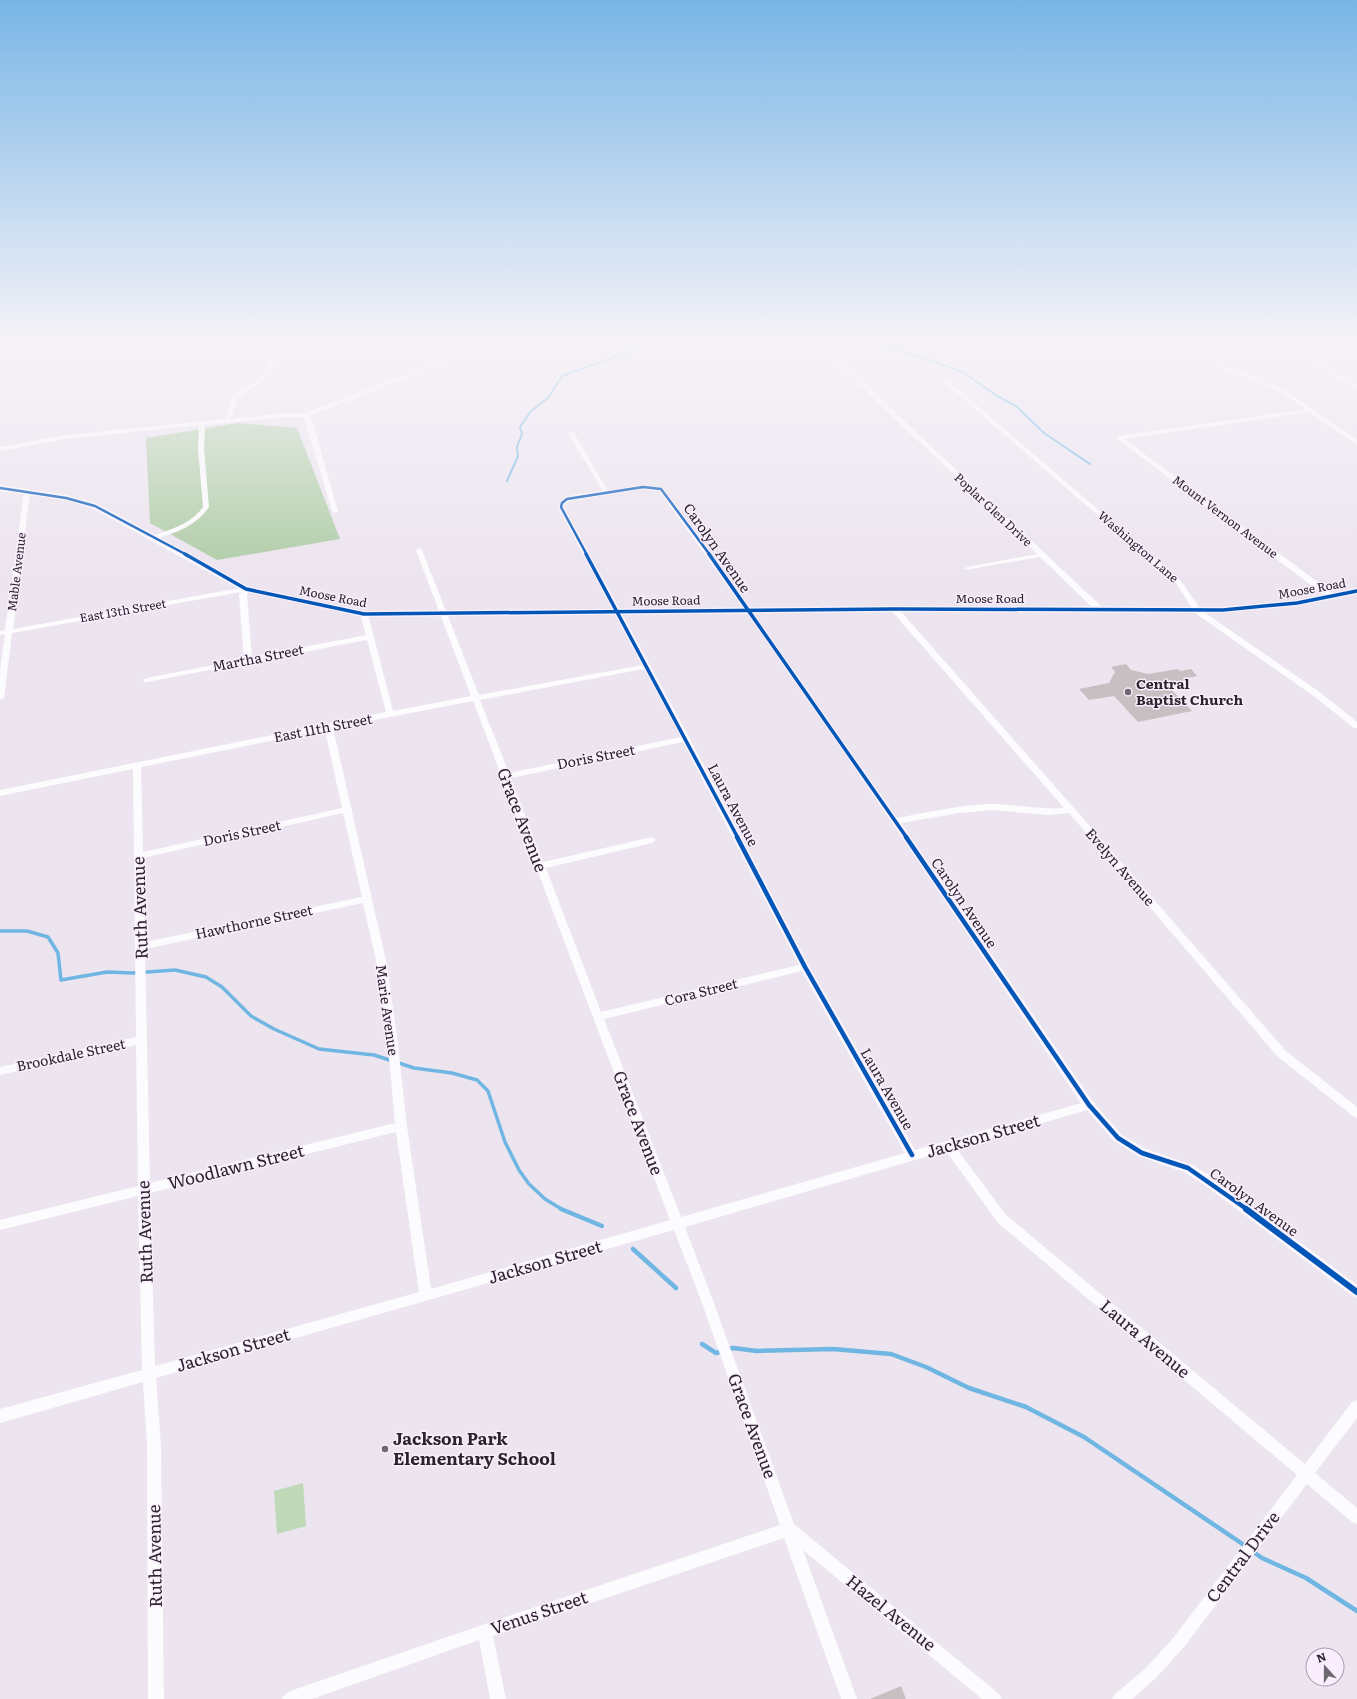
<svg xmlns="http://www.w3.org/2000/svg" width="1357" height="1699" font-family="Literata,serif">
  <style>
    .green { fill: #bfd8b8 }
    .forest { fill: #aecca5 }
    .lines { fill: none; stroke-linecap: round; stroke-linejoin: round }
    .stream-far2 { stroke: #70b6e2; stroke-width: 2 }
    .stream-far1 { stroke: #70b6e2; stroke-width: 3.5 }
    .stream { stroke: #70b6e2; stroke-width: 4.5 }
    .building { fill: #c7c0c2 }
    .street { fill: #fcfbfd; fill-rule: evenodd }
    .secondary { fill: #fcfbfd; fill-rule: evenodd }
    .cycleway-far3-casing { stroke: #faeefe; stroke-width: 4 }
    .cycleway-far2-casing { stroke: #faeefe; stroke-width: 5.5 }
    .cycleway-far1-casing { stroke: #faeefe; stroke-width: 7 }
    .cycleway-casing { stroke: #faeefe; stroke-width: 8 }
    .cycleway-far3 { stroke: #0057b8; stroke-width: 2.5 }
    .cycleway-far2 { stroke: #0057b8; stroke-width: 3.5 }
    .cycleway-far1 { stroke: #0057b8; stroke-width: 4.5 }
    .cycleway { stroke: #0057b8; stroke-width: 6 }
    .poi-dot { fill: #6d6770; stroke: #faeefe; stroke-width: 1.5 }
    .labels { text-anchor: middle; stroke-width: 3; stroke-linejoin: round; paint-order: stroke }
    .far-street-label { font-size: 12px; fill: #29232b; stroke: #faeefe }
    .street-label { font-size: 14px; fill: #29232b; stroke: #faeefe }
    .poi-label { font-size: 14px; font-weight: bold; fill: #29232b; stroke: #faeefe; text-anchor: start }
    .near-street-label { font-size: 17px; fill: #29232b; stroke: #faeefe }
    .near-poi-label { font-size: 17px; font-weight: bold; fill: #29232b; stroke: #faeefe; text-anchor: start }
  </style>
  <rect width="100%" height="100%" fill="#ece4ef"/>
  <path class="green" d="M303 1483 306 1526 277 1534 274 1491Z"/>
  <path class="forest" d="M238 423 297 428 340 539 217 560 150 523 146 438Z"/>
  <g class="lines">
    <g class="stream-far2">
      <path d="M857 340 909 353 963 372 997 396 1016 406 1044 433 1090 464"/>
      <path d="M507 481 518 456 517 447 522 434 520 427 531 411 548 398 562 376 634 350 649 340"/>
    </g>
    <path class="stream-far1" d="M0 931H27L48 937 58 953 61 980 107 972 133 973 175 970 206 977 222 987 251 1016 274 1029 319 1049 374 1055 414 1068 452 1073 477 1080 488 1091 505 1142 519 1170 529 1184 545 1199 563 1210"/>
    <g class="stream">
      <path d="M561 1209 602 1226"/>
      <path d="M633 1249 676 1288"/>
      <path d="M702 1344 716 1353 722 1351"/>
      <path d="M727 1350 733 1348 757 1351 833 1349 891 1354 926 1367 969 1388 1026 1407 1084 1437 1247 1547"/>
      <path d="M1252 1551 1262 1558 1306 1578 1357 1611"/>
    </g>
  </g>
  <g class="building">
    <path d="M1126 664 1131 670 1148 674 1178 669 1180 671 1191 669 1197 676 1187 678 1190 681 1168 686 1192 711 1138 722 1114 696 1089 700 1079 689 1109 683 1115 672 1111 667Z"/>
    <path d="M901 1686 906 1699H870Z"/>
  </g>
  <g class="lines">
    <g class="street">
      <path d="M280 340H285L267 379 238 398 231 419 287 413H305L495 340H502L309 416 312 420 338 511 335 513 332 511 304 417H287L205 425 204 448 209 507C196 526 176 533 155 539L153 538V536C171 529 191 524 203 507L198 448 199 425 66 439 0 451V447L66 435 225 419 233 396 262 378Z"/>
      <path d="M1031 340H1037L1051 349 1046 350Z"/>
      <path d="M1276 340H1282L1357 385V389Z"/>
      <path d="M814 346C827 346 839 360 848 368L1102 607V611H1096L1040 557 965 570V568L967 567 1037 554 844 370 825 353 814 348Z"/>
      <path d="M1219 364 1265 381 1288 392 1357 440V445L1309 412 1124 439 1334 594V598H1328L1116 438 1119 436 1305 409 1284 394 1261 383 1217 367 1216 366Z"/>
      <path d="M940 377H944L1181 581 1201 610 1321 693 1357 722V728H1354L1315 697 1195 613 1176 583 940 379Z"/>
      <path d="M569 432 574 433 608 491 643 485 663 488 708 549 897 818C928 812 960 805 991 804 1016 804 1039 810 1064 808L890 609 894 607H897L1074 808 1286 1051 1357 1107V1118L1353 1116 1278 1057 1069 813 1048 815 992 810 959 813 901 823 1093 1102 1122 1135 1146 1149 1192 1165 1214 1178 1357 1285V1298L1353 1296 1206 1186 1184 1172 1138 1156 1114 1141 1087 1110 956 1148 1006 1215 1305 1464 1352 1402 1357 1400V1418L1315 1473 1357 1508V1524L1352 1522 1307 1484 1184 1647 1157 1677 1132 1699H1112L1115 1694 1147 1667 1174 1637 1297 1475 998 1223 946 1151 685 1227 715 1306 794 1524 999 1694 1002 1699H982L803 1550 857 1699H841L784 1538 493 1636 506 1699H490L479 1640 312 1699H282L285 1694 290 1691 485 1624 780 1525 703 1306 674 1230 156 1378 161 1445 164 1699H148L147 1445 143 1382 0 1423V1409L142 1370 138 1196 0 1230V1220L138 1186 136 1045 0 1075V1067L136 1037 133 769 0 796V790L386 712 367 640 147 682H144L143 680 147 678 244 659 239 595 241 592 12 633 4 698 0 700V669L5 634 0 635V631L5 630 24 492 27 490 30 492 13 629 246 587 250 589 247 595 252 657 366 635 360 614 364 612 368 614 393 711 471 696 416 550 419 548 422 550 479 695 642 665 558 507C561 493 590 493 603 491L568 433ZM643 489 659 491C805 690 943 898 1081 1103L915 1150 809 966 690 739 564 507 565 504 569 501ZM644 669 681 737 509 773 480 700ZM473 701 670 1220 431 1289 407 1126 397 1036 387 965 333 728ZM325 730 342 808 143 852 141 767ZM683 742 799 965 601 1012 546 868 652 843 656 840 652 837 543 862 511 778ZM343 813 362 897 145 942 143 858ZM363 903 377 965 387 1036 395 1123 150 1183 145 949ZM802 971 905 1153 681 1217 604 1019ZM396 1132 419 1292 155 1366 150 1193Z"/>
    </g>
    <path class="secondary" d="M0 485 66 495 98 504 249 587 364 611 894 606 1223 607 1297 600 1357 588V594L1297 606 1223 613 894 612 364 617 243 591 92 508 65 500 0 491Z"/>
    <g class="cycleway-far3-casing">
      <g id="cycleway-far3">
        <path d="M0 488 66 498 95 506 187 555"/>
        <path d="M587 555 561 507 562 503 567 499 643 487 661 489 710 555"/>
      </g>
    </g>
    <g class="cycleway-far2-casing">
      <g id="cycleway-far2">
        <path d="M185 554 246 589 364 614 894 609 1223 610 1297 603 1357 591"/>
        <path d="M586 554 738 838"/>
        <path d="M709 554 907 838"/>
      </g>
    </g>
    <g class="cycleway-far1-casing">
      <g id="cycleway-far1">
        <path d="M737 837 805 967 912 1155"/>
        <path d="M906 837 1089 1105 1118 1138 1142 1153 1188 1168 1248 1210"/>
      </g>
    </g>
    <g class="cycleway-casing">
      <path id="cycleway" d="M1246 1209 1357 1292"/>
    </g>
    <use href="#cycleway-far3" class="cycleway-far3"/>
    <use href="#cycleway-far2" class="cycleway-far2"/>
    <use href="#cycleway-far1" class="cycleway-far1"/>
    <use href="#cycleway" class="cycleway"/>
  </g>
  <linearGradient id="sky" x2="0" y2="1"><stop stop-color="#78b5e6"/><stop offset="0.59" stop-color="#f6f3f8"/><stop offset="1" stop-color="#f6f3f8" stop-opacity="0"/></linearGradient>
  <rect width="1357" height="578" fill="url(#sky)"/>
  <g class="poi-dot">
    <circle cx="1128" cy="692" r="4"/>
    <circle cx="385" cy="1449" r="4"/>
  </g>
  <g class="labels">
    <g class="far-street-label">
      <text transform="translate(993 510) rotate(43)" y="4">Poplar Glen Drive</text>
      <text transform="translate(1225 517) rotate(37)" y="4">Mount Vernon Avenue</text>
      <text transform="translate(1138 547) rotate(41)" y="4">Washington Lane</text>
      <text transform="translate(17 572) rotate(-83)" y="4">Mable Avenue</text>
      <text transform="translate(1312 589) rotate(-10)" y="4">Moose Road</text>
      <text transform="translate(333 597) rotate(11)" y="4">Moose Road</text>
      <text x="990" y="603">Moose Road</text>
      <text transform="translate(666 601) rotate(-1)" y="4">Moose Road</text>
      <text transform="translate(123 611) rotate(-10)" y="4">East 13th Street</text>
    </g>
    <g class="street-label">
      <text transform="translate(717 548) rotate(55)" y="5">Carolyn Avenue</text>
      <text transform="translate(258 658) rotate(-11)" y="5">Martha Street</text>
      <text transform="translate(323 728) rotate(-11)" y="5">East 11th Street</text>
      <text transform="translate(596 757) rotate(-11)" y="5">Doris Street</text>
      <text transform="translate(733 805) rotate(62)" y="5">Laura Avenue</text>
      <text transform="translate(242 833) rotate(-12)" y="5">Doris Street</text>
      <text transform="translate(1120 867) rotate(49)" y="5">Evelyn Avenue</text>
      <text transform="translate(964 903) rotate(56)" y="5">Carolyn Avenue</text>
      <text transform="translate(254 922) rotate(-12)" y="5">Hawthorne Street</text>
      <text transform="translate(701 992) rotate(-14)" y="5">Cora Street</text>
      <text transform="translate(387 1010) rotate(82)" y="5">Marie Avenue</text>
      <text transform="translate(71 1055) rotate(-12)" y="5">Brookdale Street</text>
      <text transform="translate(887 1089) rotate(60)" y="5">Laura Avenue</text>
      <text transform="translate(1254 1202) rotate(36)" y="5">Carolyn Avenue</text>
    </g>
    <g class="poi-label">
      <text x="1136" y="689">Central<tspan x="1136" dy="16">Baptist Church</tspan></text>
    </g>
    <g class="near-street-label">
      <text transform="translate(522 820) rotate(69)" y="6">Grace Avenue</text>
      <text transform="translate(140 908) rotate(-92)" y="6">Ruth Avenue</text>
      <text transform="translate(638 1123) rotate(69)" y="6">Grace Avenue</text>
      <text transform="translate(983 1136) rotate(-16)" y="6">Jackson Street</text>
      <text transform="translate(236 1167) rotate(-14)" y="6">Woodlawn Street</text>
      <text transform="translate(145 1232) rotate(-92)" y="6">Ruth Avenue</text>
      <text transform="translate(545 1262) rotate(-16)" y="6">Jackson Street</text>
      <text transform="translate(1145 1339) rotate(40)" y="6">Laura Avenue</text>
      <text transform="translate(233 1350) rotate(-16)" y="6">Jackson Street</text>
      <text transform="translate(752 1426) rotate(70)" y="6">Grace Avenue</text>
      <text transform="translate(155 1556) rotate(-91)" y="6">Ruth Avenue</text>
      <text transform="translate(1243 1557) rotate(-53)" y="6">Central Drive</text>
      <text transform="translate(539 1613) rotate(-19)" y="6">Venus Street</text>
      <text transform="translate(891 1613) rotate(39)" y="6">Hazel Avenue</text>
    </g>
    <g class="near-poi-label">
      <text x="393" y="1445">Jackson Park<tspan x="393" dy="20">Elementary School</tspan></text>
    </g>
  </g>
  <g transform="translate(1325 1667) rotate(339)"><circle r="19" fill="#faeefe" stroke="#a69daa"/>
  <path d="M0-3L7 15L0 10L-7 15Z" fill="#6d6770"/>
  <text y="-6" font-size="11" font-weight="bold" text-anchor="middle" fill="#29232b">N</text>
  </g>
</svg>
